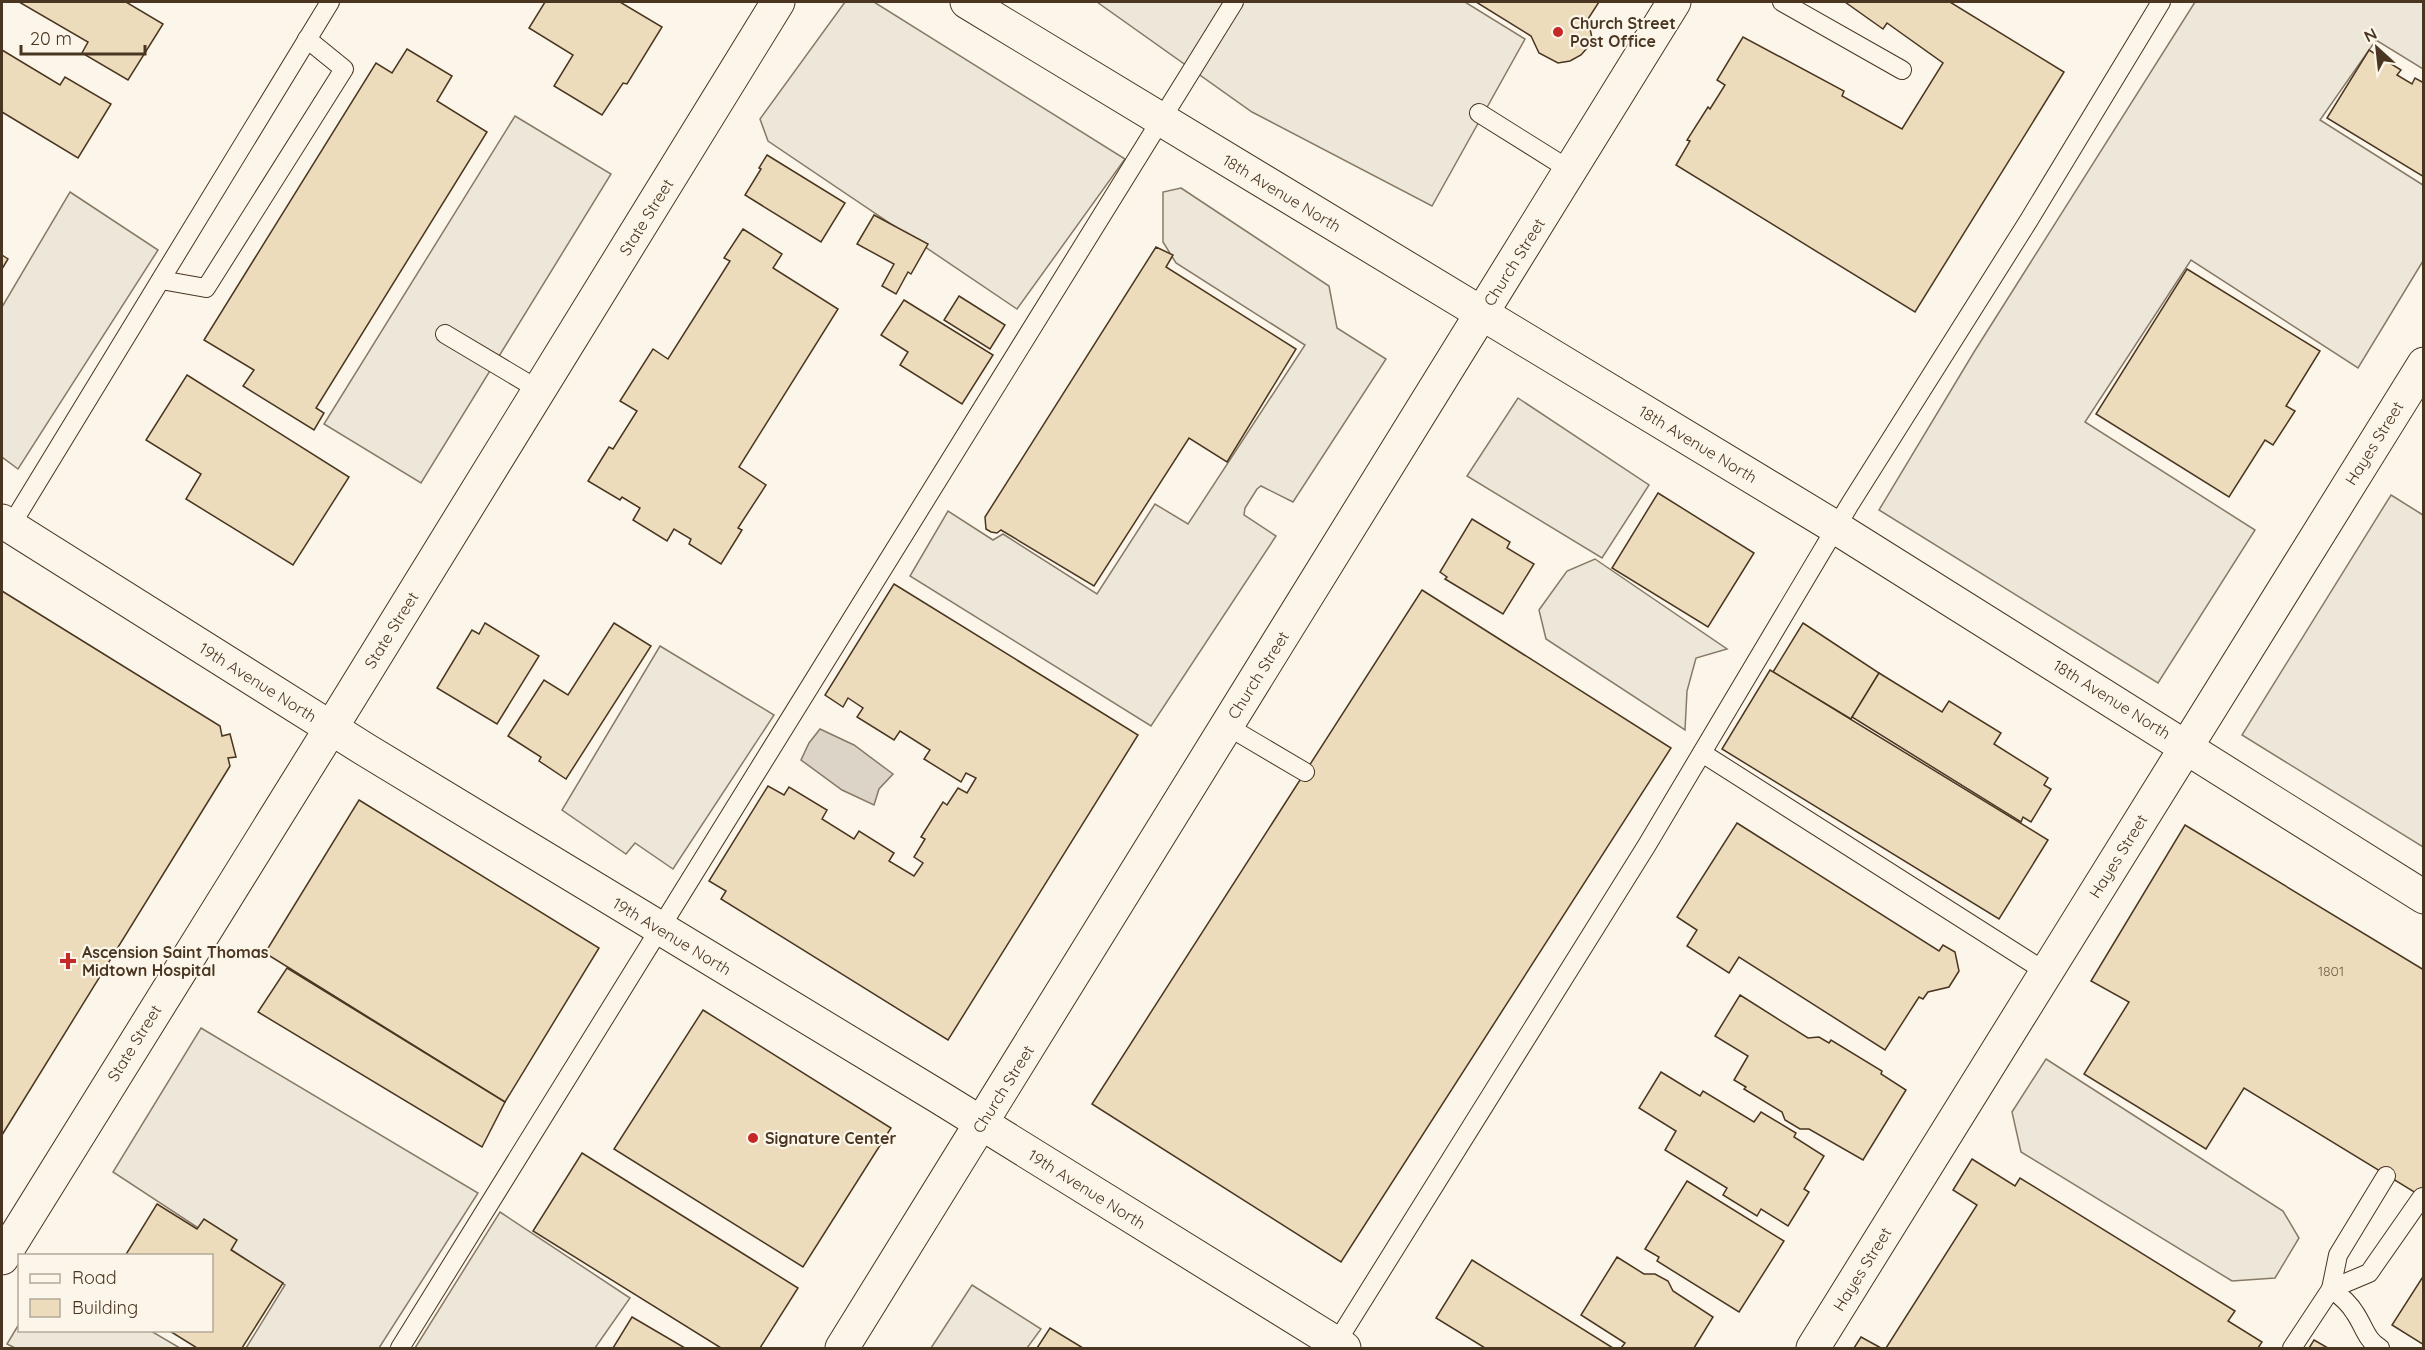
<svg xmlns="http://www.w3.org/2000/svg" width="2425" height="1350" font-family="Quicksand,sans-serif">
  <style>
    .parking { fill: #ede7d9; stroke: #887966; stroke-width: 1.5 }
    .water { fill: #dcd4c6; stroke: #887966; stroke-width: 1.5 }
    .building { fill: #ecdcbc; stroke: #4a3520; stroke-width: 1.5 }
    .lines { fill: none; stroke-linecap: round; stroke-linejoin: round }
    .service-casing { stroke: #4a3520; stroke-width: 20 }
    .minor-casing { stroke: #4a3520; stroke-width: 35 }
    .secondary-casing { stroke: #4a3520; stroke-width: 35 }
    .service { stroke: #fbf6e9; stroke-width: 18 }
    .minor { stroke: #fbf6e9; stroke-width: 33 }
    .secondary { stroke: #fbf6e9; stroke-width: 33 }
    .poi-dot { fill: #c62828; stroke: #fbf6e9; stroke-width: 2 }
    .labels { text-anchor: middle; stroke-width: 4.5; stroke-linejoin: round; paint-order: stroke }
    .number-label { font-size: 14px; fill: #725f47 }
    .poi-label { font-size: 16px; font-weight: bold; fill: #4a3520; stroke: #fbf6e9; text-anchor: start }
    .street-label { font-size: 16px; fill: #4a3520; stroke: #fbf6e9 }
  </style>
  <rect width="100%" height="100%" fill="#fbf6e9"/>
  <g class="parking">
    <path d="M845 2H874L1125 159 1017 309 768 141 760 119Z"/>
    <path d="M1097 2H1465L1525 39 1432 206 1252 112Z"/>
    <path d="M2195 2H2423V69L2376 40 2320 120 2423 185V261L2358 368 2191 260 2085 422 2255 530 2158 683 1879 510 1974 352Z"/>
    <path d="M515 116 611 174 421 483 324 424Z"/>
    <path d="M1181 188 1329 286 1337 328 1386 359 1293 502 1261 486 1257 489 1245 508 1244 515 1276 536 1151 726 910 576 948 511 993 540 1003 534 1097 594 1155 504 1188 524 1305 345 1176 263 1163 242V192Z"/>
    <path d="M70 192 158 250 18 469 2 457V307Z"/>
    <path d="M1518 398 1649 485 1602 558 1467 476Z"/>
    <path d="M2391 495 2423 515V847L2242 735Z"/>
    <path d="M1595 559 1727 649 1696 658 1687 691 1685 730 1546 639 1539 610 1567 571Z"/>
    <path d="M660 646 774 715 673 869 635 843 626 854 562 810Z"/>
    <path d="M201 1028 478 1193 379 1348H246L285 1285 113 1172Z"/>
    <path d="M2046 1059 2283 1211 2299 1238 2275 1278 2232 1281 2021 1152 2012 1112Z"/>
    <path d="M500 1212 630 1298 595 1348H415Z"/>
    <path d="M972 1285 1041 1329 1027 1348H931Z"/>
    <path d="M19 1324 20 1330 151 1331 180 1348H15L7 1344Z"/>
  </g>
  <path class="water" d="M820 729 854 745 893 774 879 789 874 805 842 790 801 760 809 743Z"/>
  <g class="building">
    <path d="M19 2H126L163 24 128 80 82 53 88 42Z"/>
    <path d="M545 2H620L662 27 627 84 623 83 602 115 554 86 573 55 529 28Z"/>
    <path d="M1476 2H1599L1588 19 1592 38 1588 47 1581 55 1570 61 1558 63 1539 53 1531 36Z"/>
    <path d="M1845 2H1950L2064 72 1915 312 1676 165 1690 141 1687 140 1708 107 1710 109 1725 85 1717 80 1743 37 1844 91 1842 96 1902 129 1943 63 1887 23 1883 29Z"/>
    <path d="M407 49 452 76 437 101 487 132 316 408 324 413 314 430 243 386 254 370 204 340 376 63 392 73Z"/>
    <path d="M2 50 60 85 65 77 111 104 78 158 2 112Z"/>
    <path d="M2369 50 2401 70 2397 75 2412 84 2415 78 2424 83V177L2327 118Z"/>
    <path d="M767 155 845 203 821 242 745 195 761 169 759 168Z"/>
    <path d="M874 215 928 244 911 274 908 272 896 294 882 286 894 264 857 244Z"/>
    <path d="M743 229 782 254 773 268 838 309 739 467 766 485 738 528 742 530 721 564 689 544 691 539 674 529 667 541 633 520 640 508 622 497 620 500 588 481 609 447 613 449 637 411 620 401 653 349 668 359 730 261 724 258Z"/>
    <path d="M1156 247 1173 255 1166 267 1296 349 1227 462 1189 438 1094 586 1001 530 997 533 991 532 986 529 985 517Z"/>
    <path d="M2 255 8 259 2 269Z"/>
    <path d="M2187 269 2320 351 2286 406 2295 411 2273 445 2265 440 2229 497 2096 414Z"/>
    <path d="M959 296 1005 325 990 349 944 320Z"/>
    <path d="M904 300 993 355 962 404 900 365 908 352 881 335Z"/>
    <path d="M187 375 349 477 293 565 186 499 201 474 146 440Z"/>
    <path d="M1658 493 1754 553 1708 627 1612 568Z"/>
    <path d="M1472 519 1510 542 1507 548 1534 564 1503 614 1445 579 1447 577 1440 572Z"/>
    <path d="M894 584 1138 735 948 1040 721 899 726 891 709 881 768 786 784 795 789 787 827 810 822 819 854 839 859 831 894 853 889 861 914 876 923 863 914 857 925 839 921 837 943 802 947 805 958 788 967 793 976 778 966 773 961 782 924 759 930 750 900 731 894 740 857 717 863 708 848 698 843 707 825 695Z"/>
    <path d="M1422 590 1671 748 1341 1262 1092 1104Z"/>
    <path d="M2 591 220 726 222 736 230 734 236 757 228 758 230 766 2 1135Z"/>
    <path d="M485 623 539 656 497 724 437 688 472 630 479 634Z"/>
    <path d="M614 623 651 646 566 779 539 761 541 757 508 736 544 680 568 695Z"/>
    <path d="M1803 623 1879 673 1851 719 1773 672Z"/>
    <path d="M1770 670 2048 840 1999 919 1722 749Z"/>
    <path d="M1879 673 1942 712 1949 701 2001 733 1994 744 2048 778 2044 785 2051 789 2031 822 2023 817 2021 822 1852 717Z"/>
    <path d="M359 800 599 948 505 1102 265 953Z"/>
    <path d="M1737 823 1939 951 1943 945 1955 952 1959 971 1949 987 1928 992 1923 999 1919 997 1885 1050 1739 957 1729 973 1687 946 1697 930 1677 917Z"/>
    <path d="M2185 825 2424 970V1198L2244 1088 2206 1149 2084 1074 2129 1002 2091 981Z"/>
    <path d="M287 968 505 1102 482 1147 258 1012Z"/>
    <path d="M1740 995 1808 1038 1819 1037 1829 1043 1831 1040 1882 1071 1881 1074 1906 1090 1863 1160 1809 1129H1800L1785 1120 1782 1112 1744 1089 1746 1087 1734 1080 1748 1056 1715 1036Z"/>
    <path d="M703 1010 891 1128 803 1267 614 1149Z"/>
    <path d="M1661 1072 1700 1096 1703 1091 1754 1122 1761 1112 1796 1133 1794 1137 1824 1156 1804 1189 1809 1192 1788 1226 1761 1209 1757 1216 1723 1195 1727 1188 1665 1150 1676 1131 1639 1108Z"/>
    <path d="M582 1153 798 1288 760 1348H721L533 1231Z"/>
    <path d="M1972 1159 2015 1186 2020 1178 2235 1311 2228 1321 2262 1342 2258 1348H1886L1977 1205 1953 1190Z"/>
    <path d="M1687 1181 1784 1241 1739 1312 1657 1261 1659 1257 1645 1249Z"/>
    <path d="M157 1204 197 1229 204 1219 237 1240 231 1250 283 1283 242 1348H197L168 1330H212V1256H125Z"/>
    <path d="M1617 1257 1644 1274H1655L1668 1281 1673 1291 1713 1317 1694 1348H1621L1625 1343 1581 1315Z"/>
    <path d="M1472 1260 1613 1348H1485L1436 1318Z"/>
    <path d="M2424 1275V1345L2392 1325Z"/>
    <path d="M632 1317 685 1348H613Z"/>
    <path d="M1050 1328 1083 1348H1037Z"/>
    <path d="M1861 1337 1881 1348H1854Z"/>
    <path d="M2314 1340 2328 1348H2309Z"/>
  </g>
  <g class="lines">
    <g class="service-casing">
      <g id="service">
        <path d="M1782 2 1902 70"/>
        <path d="M1479 113 1570 170"/>
        <path d="M161 280 206 288 344 69 307 39"/>
        <path d="M445 334 539 390"/>
        <path d="M10 527 330 2"/>
        <path d="M1227 726 1305 772"/>
        <path d="M1702 753 2046 972"/>
        <path d="M2331 1289 2369 1273 2422 1197"/>
        <path d="M2331 1289C2341 1296 2349 1303 2355 1313 2364 1326 2366 1340 2380 1348"/>
        <path d="M400 1348 1234 2"/>
        <path d="M1333 1348 1647 845 1850 504 2029 220 2161 2"/>
        <path d="M2292 1348 2331 1289 2338 1255 2386 1176"/>
      </g>
    </g>
    <g class="minor-casing">
      <g id="minor">
        <path d="M2 521 366 750 939 1097 1344 1348"/>
        <path d="M2 1258 331 728 778 2"/>
        <path d="M1813 1348 2424 364"/>
      </g>
    </g>
    <g class="secondary-casing">
      <g id="secondary">
        <path d="M967 2 1835 527 2424 897"/>
        <path d="M842 1348 1674 2"/>
      </g>
    </g>
    <use href="#service" class="service"/>
    <use href="#minor" class="minor"/>
    <use href="#secondary" class="secondary"/>
  </g>
  <g class="poi-dot">
    <circle cx="1558" cy="32" r="6"/>
    <path d="M65 952h6v6h6v6h-6v6h-6v-6h-6v-6h6z"/>
    <circle cx="753" cy="1138" r="6"/>
  </g>
  <g class="labels">
    <g class="number-label">
      <text x="2331" y="976">1801</text>
    </g>
    <g class="poi-label">
      <text x="1570" y="29">Church Street<tspan x="1570" dy="18">Post Office</tspan></text>
      <text x="82" y="958">Ascension Saint Thomas<tspan x="82" dy="18">Midtown Hospital</tspan></text>
      <text x="765" y="1144">Signature Center</text>
    </g>
    <g class="street-label">
      <text transform="translate(1282 193) rotate(31)" y="6">18th Avenue North</text>
      <text transform="translate(646 217) rotate(-58)" y="6">State Street</text>
      <text transform="translate(1514 262) rotate(-58)" y="6">Church Street</text>
      <text transform="translate(2374 443) rotate(-58)" y="6">Hayes Street</text>
      <text transform="translate(1698 444) rotate(31)" y="6">18th Avenue North</text>
      <text transform="translate(391 630) rotate(-58)" y="6">State Street</text>
      <text transform="translate(1258 675) rotate(-58)" y="6">Church Street</text>
      <text transform="translate(258 682) rotate(32)" y="6">19th Avenue North</text>
      <text transform="translate(2112 699) rotate(32)" y="6">18th Avenue North</text>
      <text transform="translate(2118 856) rotate(-58)" y="6">Hayes Street</text>
      <text transform="translate(672 936) rotate(31)" y="6">19th Avenue North</text>
      <text transform="translate(134 1043) rotate(-58)" y="6">State Street</text>
      <text transform="translate(1003 1089) rotate(-58)" y="6">Church Street</text>
      <text transform="translate(1087 1189) rotate(32)" y="6">19th Avenue North</text>
      <text transform="translate(1862 1269) rotate(-58)" y="6">Hayes Street</text>
    </g>
  </g>
  <rect width="2425" height="1350" fill="none" stroke="#4a3520" stroke-width="6"/>
  <rect x="18" y="1254" width="195" height="78" fill="#fbf6e9" stroke="#b4a999" stroke-width="1.5"/>
  <rect x="30" y="1274" width="30" height="9" fill="#fbf6e9" stroke="#b4a999" stroke-width="1.5"/>
  <text x="72" y="1284" font-size="18" fill="#4a3520">Road</text>
  <rect x="30" y="1299" width="30" height="18" fill="#ecdcbc" stroke="#b4a999" stroke-width="1.5"/>
  <text x="72" y="1314" font-size="18" fill="#4a3520">Building</text>
  <g transform="translate(2377 48) rotate(333)" stroke="#fbf6e9" stroke-width="4.5" paint-order="stroke">
  <path d="M0-4.5L10 22L0 15L-10 22Z" fill="#4a3520"/>
  <text y="-9" font-size="16" font-weight="bold" text-anchor="middle" fill="#4a3520">N</text>
  </g>
  <path d="M21 45v9h124v-9" fill="none" stroke="#4a3520" stroke-width="3"/>
  <text x="30" y="45" font-size="18" fill="#4a3520" stroke="#fbf6e9" stroke-width="4.5" paint-order="stroke">20 m</text>
</svg>
